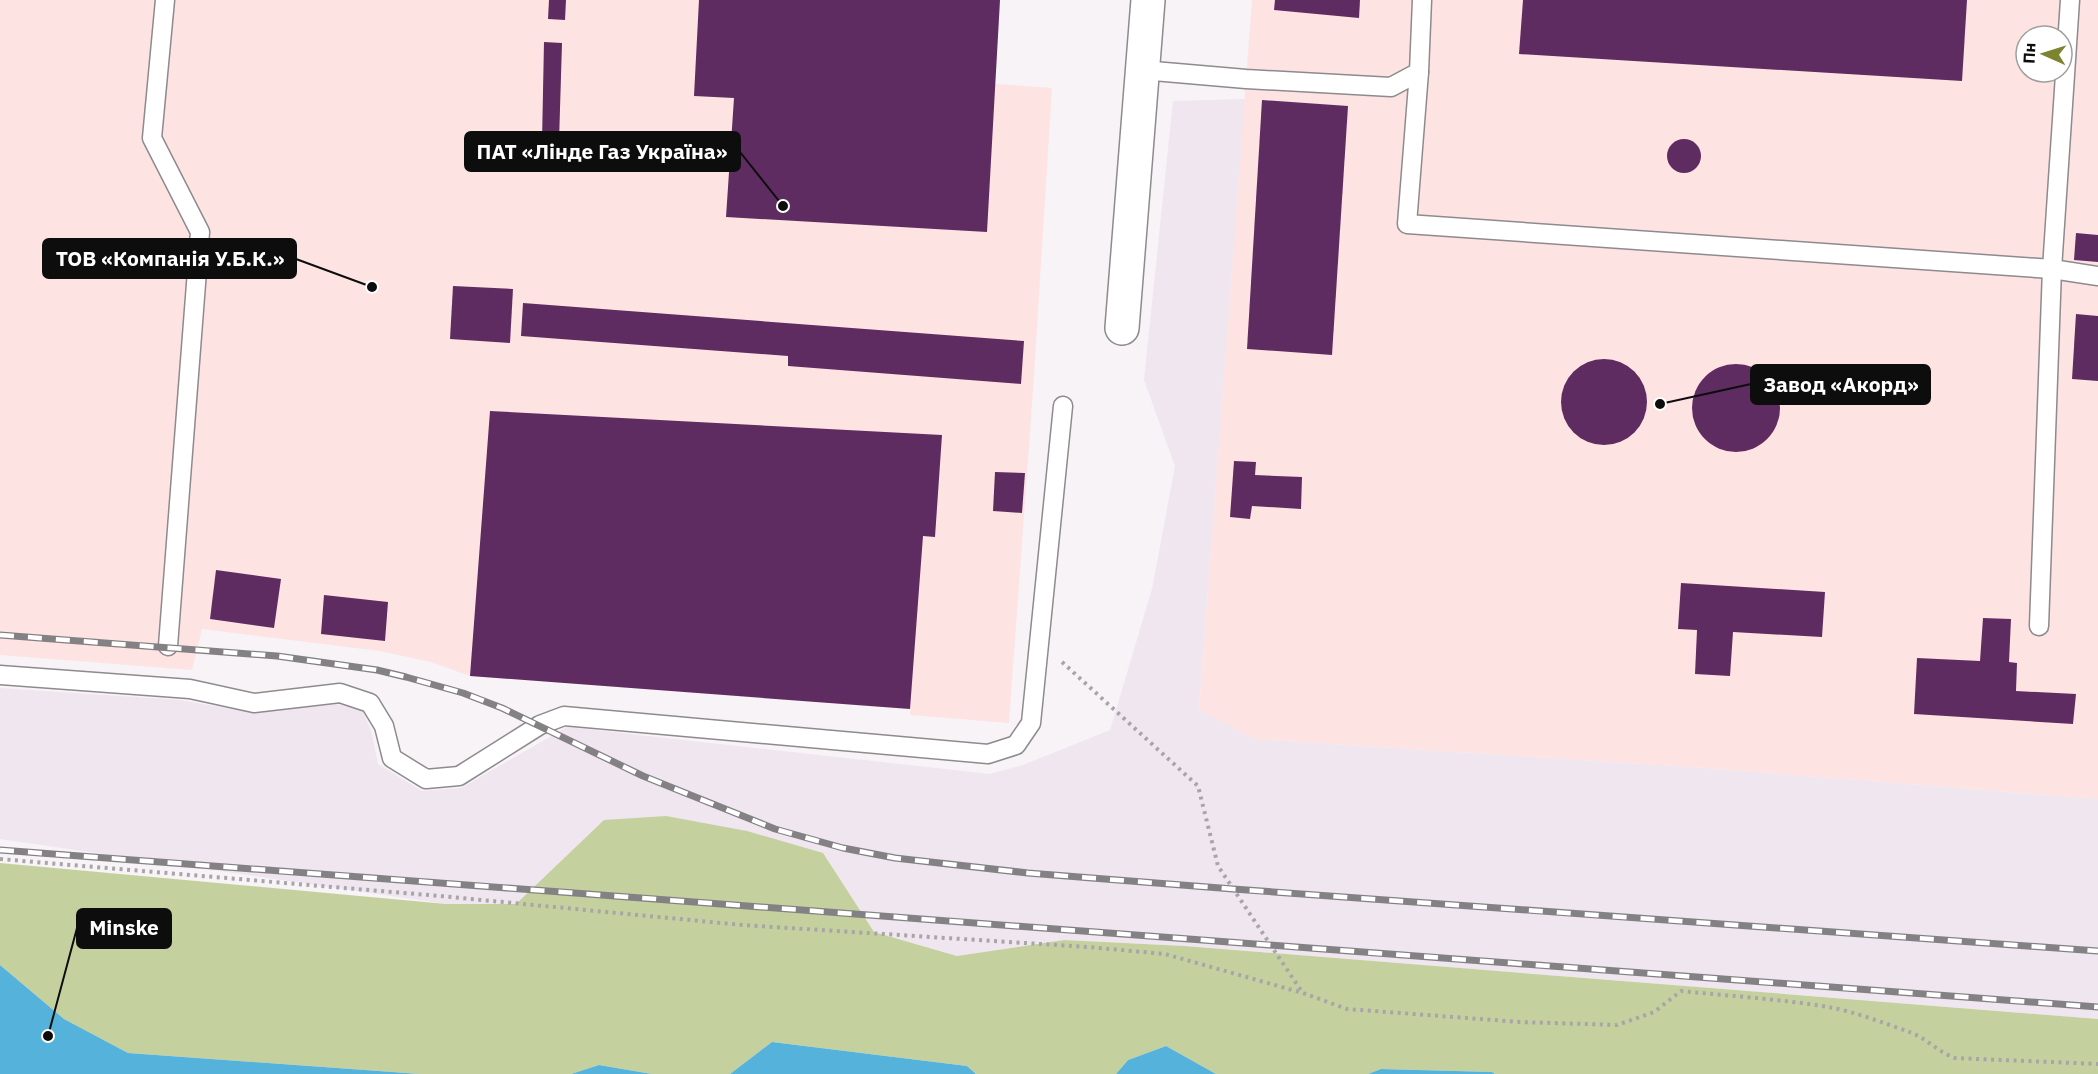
<svg xmlns="http://www.w3.org/2000/svg" width="2098" height="1074" font-family="'IBM Plex Sans',sans-serif">
  <style>
    .built { fill: #efe6f0 }
    .industrial { fill: #fee3e3; fill-rule: evenodd }
    .green { fill: #c4d19e }
    .water { fill: #54b2db }
    .building { fill: #5f2c62 }
    .lines { fill: none; stroke-linecap: round; stroke-linejoin: round }
    .lane-casing { stroke: #8e8a8e; stroke-width: 21 }
    .street-casing { stroke: #8e8a8e; stroke-width: 36 }
    .path { stroke: #a8a5a8; stroke-width: 4; stroke-dasharray: 3 4.5; stroke-linecap: butt }
    .lane { stroke: #fff; stroke-width: 18 }
    .street { stroke: #fff; stroke-width: 33 }
    .rail-casing { stroke: #848184; stroke-width: 7 }
    .rail { stroke: #fff; stroke-width: 4.5; stroke-dasharray: 14; stroke-linecap: butt }
    .leader { fill: none; stroke: #0e0d0e; stroke-width: 2 }
    .callout-dot { fill: #0e0d0e; stroke: #fff; stroke-width: 2 }
    .callout { fill: #0e0d0e; stroke: #0e0d0e; stroke-width: 2 }
    .callout-label { font-size: 21px; text-anchor: middle; font-weight: bold; fill: #fff }
  </style>
  <rect width="100%" height="100%" fill="#f7f3f7"/>
  <path class="built" d="M1245 99 1199 709 1255 739 1705 768 2098 799V1019L1184 946 1064 940 958 956 874 932 822 853 604 820 516 904H446L0 839V688L180 700 255 713 337 704 362 710 371 730 378 764 422 791 461 788 567 727 990 774 1023 765 1110 730 1152 589 1175 466 1144 380 1173 101Z"/>
  <g class="industrial">
    <path d="M0 0H1000L995 84 1052 88 1033 391 1009 723 910 715V709L470 676 431 662 380 651 202 629 192 670 0 655Z"/>
    <path d="M1252 0H2098V799L1705 768 1254 739 1199 709ZM2026 36H2062V72H2026Z"/>
  </g>
  <path class="green" d="M666 816 747 831 823 853 874 932 957 956 1064 940 1184 946 2098 1019V1074H1495L1492 1072 1381 1069 1368 1074H1216L1166 1046 1128 1060 1116 1074H976L967 1066 772 1042 730 1074H652L599 1065 571 1074H420L128 1053 64 1019 0 965V863L446 904H516L604 820Z"/>
  <g class="water">
    <path d="M0 965 64 1019 128 1053 420 1074H0Z"/>
    <path d="M772 1042 967 1066 976 1074H730Z"/>
    <path d="M1166 1046 1216 1074H1116L1128 1060Z"/>
    <path d="M599 1065 652 1074H571Z"/>
    <path d="M1381 1069 1492 1072 1495 1074H1368Z"/>
  </g>
  <g class="building">
    <path d="M549 0H566L565 20 548 19Z"/>
    <path d="M699 0H1000L987 232 726 217 734 98 694 96Z"/>
    <path d="M1275 0H1360L1359 18 1274 10Z"/>
    <path d="M1523 0H1967L1962 81 1519 54Z"/>
    <path d="M544 42 562 43 559 142 542 141Z"/>
    <path d="M1262 100 1348 106 1332 355 1247 349Z"/>
    <circle cx="1684" cy="156" r="17"/>
    <path d="M2076 233 2098 235V262L2074 260Z"/>
    <path d="M453 286 513 289 510 343 450 339Z"/>
    <path d="M523 303 1024 341 1021 384 788 366V356L521 336Z"/>
    <path d="M2076 314 2098 316V381L2072 379Z"/>
    <circle cx="1604" cy="402" r="43"/>
    <circle cx="1736" cy="408" r="44"/>
    <path d="M490 411 942 435 935 537 923 536 910 709 470 676Z"/>
    <path d="M1234 461 1256 462 1255 475 1302 477 1301 509 1252 506 1250 519 1230 517Z"/>
    <path d="M995 472 1025 473 1022 513 993 511Z"/>
    <path d="M216 570 281 579 274 628 210 619Z"/>
    <path d="M1681 583 1825 592 1822 637 1733 632 1730 676 1695 674 1697 630 1678 629Z"/>
    <path d="M324 595 388 602 385 641 321 634Z"/>
    <path d="M1983 618 2011 619 2009 662 2017 663 2016 691 2076 694 2073 724 1914 714 1917 658 1980 661Z"/>
  </g>
  <g class="lines">
    <g class="lane-casing">
      <g id="lane">
        <path d="M165 0 152 138 200 232 168 646"/>
        <path d="M1142 70 1246 79 1391 87 1419 72 1422 0"/>
        <path d="M1419 72 1407 224 2052 269 2098 276"/>
        <path d="M2039 626 2052 269 2070 0"/>
        <path d="M0 675 190 689 254 703 340 693 370 703 384 726 392 758 426 779 459 776 540 725 564 716 988 754 1016 745 1031 723 1063 406"/>
      </g>
    </g>
    <g class="street-casing">
      <path id="street" d="M1122 328 1148 0"/>
    </g>
    <g class="path">
      <path d="M1062 662 1198 786 1218 866 1302 992"/>
      <path d="M0 859 440 896 742 925 1088 947 1165 954 1303 993 1347 1009 1520 1022 1617 1025 1654 1012 1681 991C1730 996 1780 999 1828 1007 1853 1011 1887 1024 1912 1033 1927 1039 1938 1052 1955 1058L2098 1064"/>
    </g>
    <use href="#lane" class="lane"/>
    <use href="#street" class="street"/>
    <g class="rail-casing">
      <g id="rail">
        <path d="M0 635 277 656 377 670 406 677 463 693 502 708 643 776 775 829 843 848 895 858 1028 873 1233 889 2098 951"/>
        <path d="M0 850 2098 1007"/>
      </g>
    </g>
    <use href="#rail" class="rail"/>
  </g>
  <path class="leader" d="M783 206L740 152M372 287L296 259M1660 404L1751 384M48 1036L77 928"/>
  <g class="callout-dot">
    <circle cx="783" cy="206" r="6"/>
    <circle cx="372" cy="287" r="6"/>
    <circle cx="1660" cy="404" r="6"/>
    <circle cx="48" cy="1036" r="6"/>
  </g>
  <g class="callout">
    <rect x="465" y="132" width="275" height="39" rx="6"/>
    <rect x="43" y="239" width="253" height="39" rx="6"/>
    <rect x="1751" y="365" width="179" height="39" rx="6"/>
    <rect x="77" y="909" width="94" height="39" rx="6"/>
  </g>
  <g class="callout-label">
    <text x="602" y="159">ПАТ «Лінде Газ Україна»</text>
    <text x="170" y="266">ТОВ «Компанія У.Б.К.»</text>
    <text x="1841" y="392">Завод «Акорд»</text>
    <text x="124" y="935">Minske</text>
  </g>
  <g transform="translate(2044 54) rotate(273)"><circle r="28" fill="#ffffff" stroke="#9f9e9f" stroke-width="1.5"/>
  <path d="M0-4.5L10 22L0 15L-10 22Z" fill="#7d8430"/>
  <text y="-9" font-size="16" font-weight="bold" text-anchor="middle" fill="#0e0d0e">Пн</text>
  </g>
</svg>
